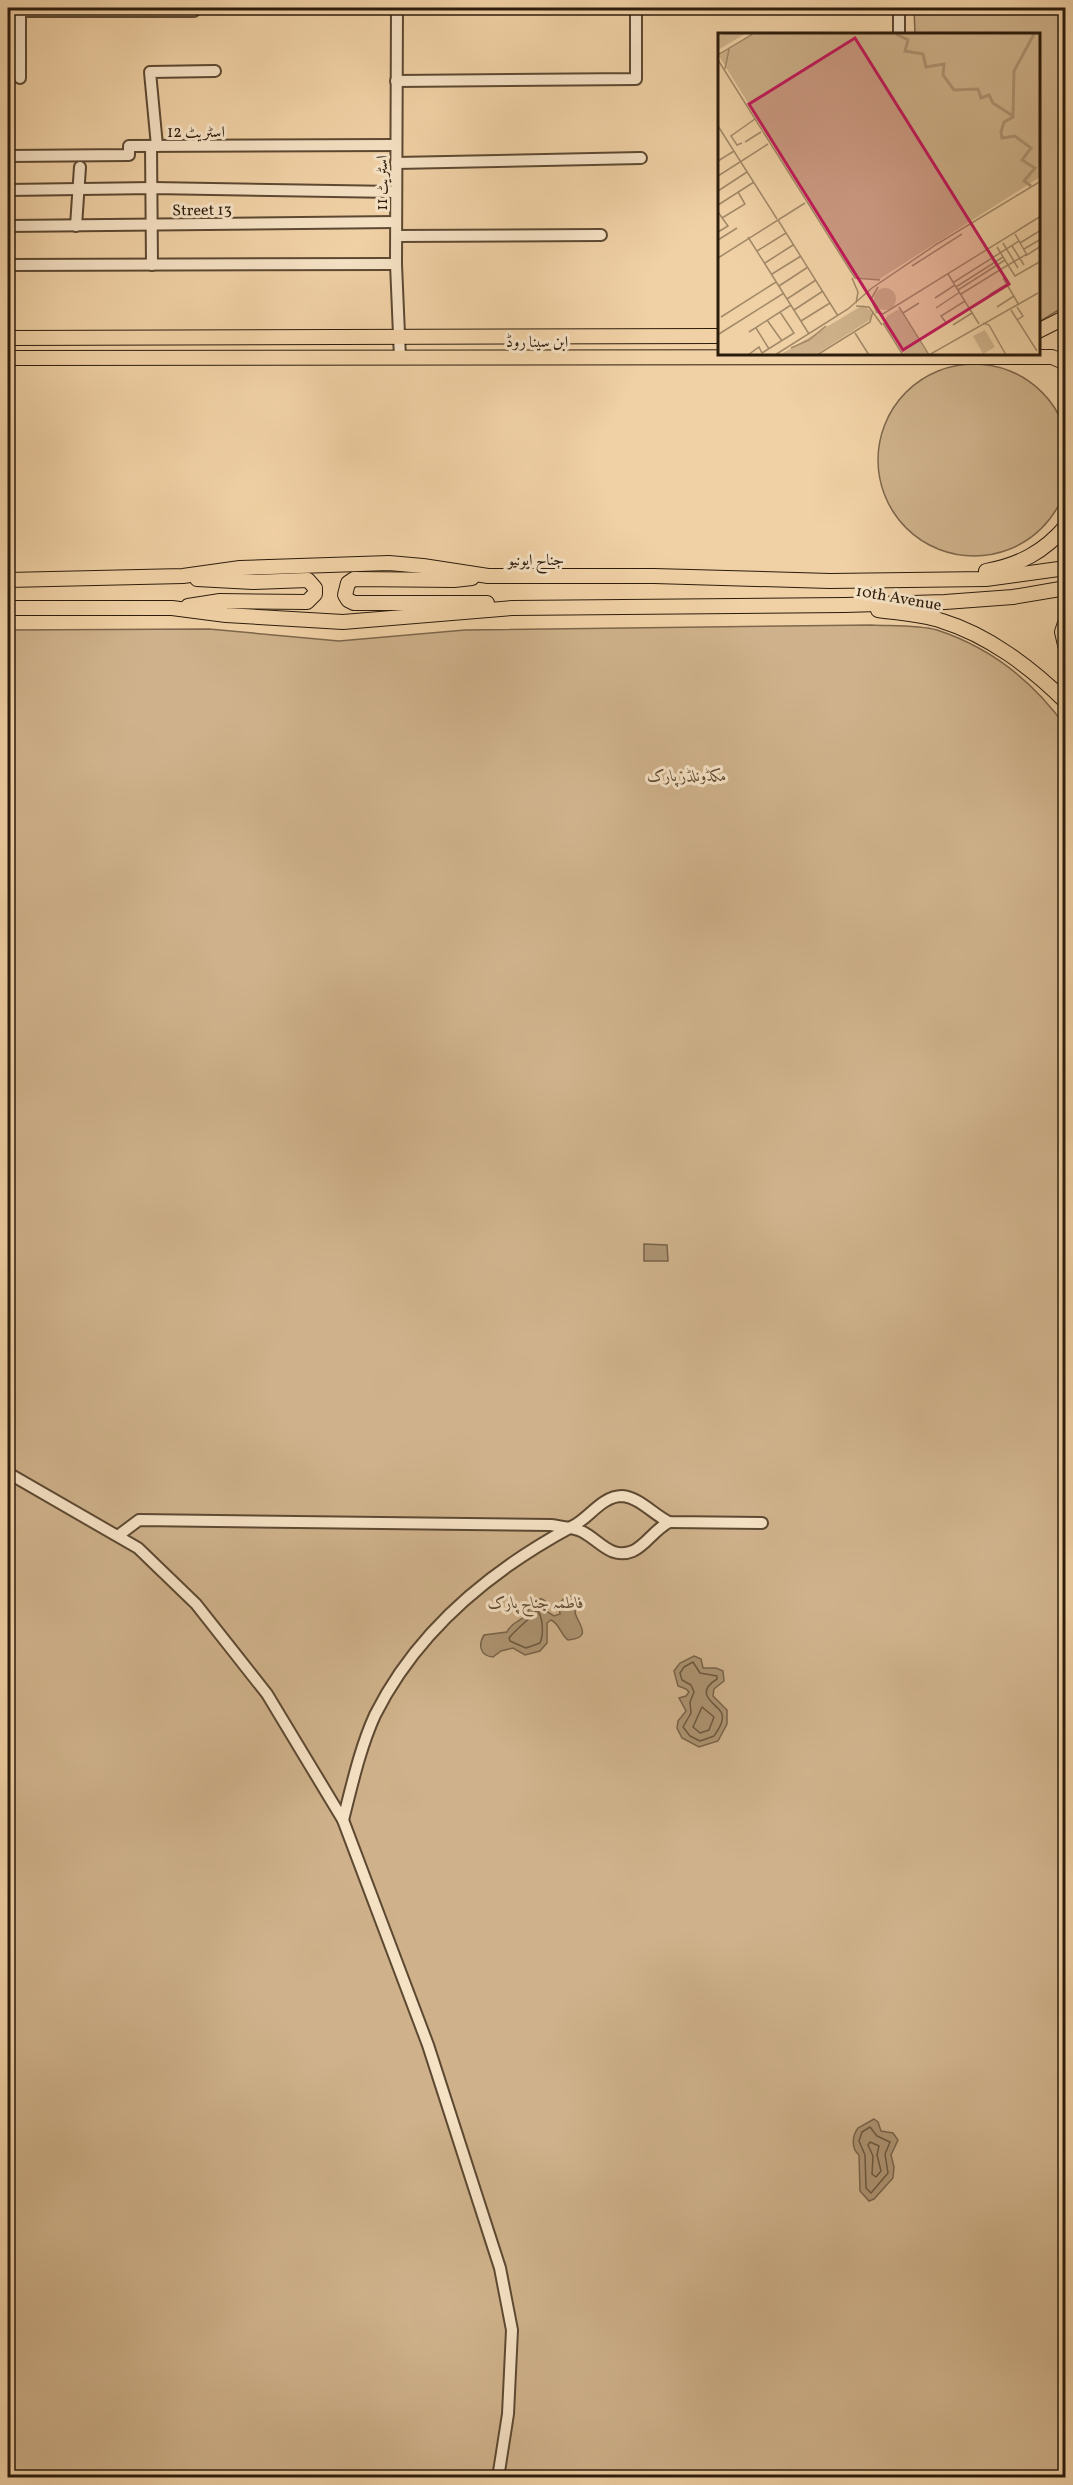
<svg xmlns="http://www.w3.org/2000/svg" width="1073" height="2485" font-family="Vollkorn,Amiri,serif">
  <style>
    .green { fill: #cfb28b; stroke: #7e674c; stroke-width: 1.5 }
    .water { fill: #ad9371; stroke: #796349; stroke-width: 1.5 }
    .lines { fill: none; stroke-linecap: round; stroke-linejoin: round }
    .shore { stroke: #6c583e; stroke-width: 1.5 }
    .minor-casing { stroke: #5d4932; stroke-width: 14 }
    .major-casing { stroke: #2c1c0c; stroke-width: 16 }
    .minor { stroke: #f5e1c4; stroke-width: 10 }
    .major { stroke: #f0d1a5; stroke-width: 14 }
    .labels { text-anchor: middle; stroke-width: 6; stroke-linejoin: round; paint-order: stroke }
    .street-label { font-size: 16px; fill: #2c1c0c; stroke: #f5e1c4 }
    .park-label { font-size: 16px; font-style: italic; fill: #5d4932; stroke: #f5e1c4 }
    .inset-river { fill: none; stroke: #ad9371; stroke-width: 3 }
    .inset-road { fill: none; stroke: #a28968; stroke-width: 1.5 }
    .view { fill: #c2185b; fill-opacity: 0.15; stroke: #c2185b; stroke-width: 3 }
    .inset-edge { fill: none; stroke: #2c1c0c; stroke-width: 3 }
  </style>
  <rect width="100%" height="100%" fill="#f0d1a5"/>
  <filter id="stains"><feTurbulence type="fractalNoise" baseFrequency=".00333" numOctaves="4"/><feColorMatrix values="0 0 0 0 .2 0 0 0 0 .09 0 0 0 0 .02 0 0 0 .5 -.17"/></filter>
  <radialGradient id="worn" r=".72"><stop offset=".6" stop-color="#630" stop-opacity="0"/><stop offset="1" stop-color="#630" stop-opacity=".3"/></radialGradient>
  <g class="green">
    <path d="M914 8H1065V306L1039 322 1038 34H915Z"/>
    <circle cx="974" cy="460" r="96"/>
    <path d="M872 625C891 626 920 625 937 630 992 648 1033 681 1066 727L1065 2477H8V630L209 629 339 641 465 630Z"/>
  </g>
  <g class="water">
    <path d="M644 1244 667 1245 668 1261H644Z"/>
    <path d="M567 1595 578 1600 575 1613C579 1625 593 1638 568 1640 560 1634 560 1624 551 1620L547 1623V1643L540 1651 525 1655 513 1648 501 1651 493 1657C480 1656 478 1645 484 1635L507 1632C513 1620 520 1623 527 1614 530 1610 528 1604 529 1599H542L545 1601 546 1611 554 1616 560 1614 559 1604Z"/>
    <path d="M694 1656 701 1659 703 1668H716L723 1671 724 1681 714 1689 713 1696 727 1710V1724L718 1741 699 1747 682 1738 677 1728 678 1721 686 1711 679 1698 686 1696 689 1692 686 1689 678 1686 674 1671 680 1663Z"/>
    <path d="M874 2119 878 2122 881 2131 893 2133 898 2140 891 2155 894 2167 893 2178 874 2199 869 2201 860 2191 859 2155C851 2148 852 2136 858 2128Z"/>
  </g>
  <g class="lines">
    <g class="shore">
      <path d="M537 1610C543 1617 544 1634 540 1643L526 1648 510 1641 509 1638C518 1627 529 1620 537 1610Z"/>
      <path d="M693 1662 700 1673 717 1676V1679C691 1695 720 1705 722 1714 724 1722 718 1730 714 1736L700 1741 690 1736 683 1727 691 1713 690 1702 694 1692 691 1685 682 1680 680 1673 684 1667Z"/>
      <path d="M702 1707 714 1717 709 1730 700 1733 693 1727Z"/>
      <path d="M870 2127 877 2136 890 2142 885 2154 888 2173 871 2193 866 2188 865 2155 859 2141 862 2132Z"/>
      <path d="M870 2142 879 2146 877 2155 881 2171 876 2177 872 2174 873 2156 868 2145Z"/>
    </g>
    <g class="minor-casing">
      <g id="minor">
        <path d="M397 8 396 264 400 358"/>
        <path d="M20 11H194"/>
        <path d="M899 34V8"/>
        <path d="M20 78V8"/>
        <path d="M396 81 636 79V8"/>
        <path d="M151 146 152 265"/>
        <path d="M157 146 150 72 215 71"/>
        <path d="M8 156 129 155V146L396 145"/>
        <path d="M396 163 641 158"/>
        <path d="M8 190 153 188 396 192"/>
        <path d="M8 226 396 222"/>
        <path d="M76 226 80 167"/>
        <path d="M397 236 601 235"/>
        <path d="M8 265 396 264"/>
        <path d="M8 1473 138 1548 196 1604 267 1694 343 1820 428 2045 500 2268 512 2330 508 2414 498 2478"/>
        <path d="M119 1535 139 1520 551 1525C562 1527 573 1527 583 1532 600 1541 611 1560 633 1551 646 1545 654 1530 669 1522"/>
        <path d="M343 1820C352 1785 360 1748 375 1715 417 1631 491 1570 573 1526 589 1518 602 1496 622 1496 639 1497 654 1515 669 1522L762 1523"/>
      </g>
    </g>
    <g class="major-casing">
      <g id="major">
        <path d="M1038 331 1066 317"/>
        <path d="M8 338 719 336"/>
        <path d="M8 358 1052 357 1066 363"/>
        <path d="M986 571C1019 565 1044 552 1066 526"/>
        <path d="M472 578 454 580 354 579 348 583 345 595 348 600 354 603H487"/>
        <path d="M8 580 183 576 240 568 389 563 423 566 488 576H654L830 581 986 579 1066 568"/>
        <path d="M188 606 220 601 307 602 315 594V588L308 580 253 582 197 579"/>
        <path d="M8 608H172L226 615 343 622 512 608 845 605 945 602 1013 597 1066 588"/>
        <path d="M878 610C899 613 922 614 942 621 988 635 1032 668 1066 702"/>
        <path d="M1066 620 1062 632 1066 649"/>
      </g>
    </g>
    <use href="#minor" class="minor"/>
    <use href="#major" class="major"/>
  </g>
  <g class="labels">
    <g class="street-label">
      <text x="196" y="137">اسٹریٹ 12</text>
      <text transform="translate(381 183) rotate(-90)" y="6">اسٹریٹ 11</text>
      <text transform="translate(202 209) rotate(-1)" y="6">Street 13</text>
      <text x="537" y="347">ابن سینا روڈ</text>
      <text x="536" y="565">جناح ایونیو</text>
      <text transform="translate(899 597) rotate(10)" y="6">10th Avenue</text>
    </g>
    <g class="park-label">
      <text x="687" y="781">مکڈونلڈز پارک</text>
      <text x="536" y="1608">فاطمہ جناح پارک</text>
    </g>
  </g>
  <g transform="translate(718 33)">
    <rect width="322" height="322" fill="#f0d1a5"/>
    <path d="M5 1H27L0 17V3ZM37 1H322V144L166 243 160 247 138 244 1 23ZM156 266a11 11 0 1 1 22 0a11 11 0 1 1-22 0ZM145 272 153 278V286L97 322H62ZM181 276 210 322H187L166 290 169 283ZM267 297 277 314 265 321 255 303Z" fill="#cfb28b"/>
    <path class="inset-river" d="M178 1 190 7 187 18 205 21 208 34 226 31 225 42 236 57 260 56 263 65 271 62 275 70 295 83M313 153 306 148 317 135 304 127 313 115 297 103 284 105 283 99 286 89 295 84 296 38 316 1"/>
    <path class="inset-road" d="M0 22 35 1M0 27 137 245 162 247M7 36 11 16M0 93 59 186M27 109 43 99M24 110 19 112 13 103 37 86M0 128 16 118M0 143 50 111M0 158 29 139M0 172 36 149M0 179 10 193 0 199M4 185 27 171 20 159M60 187 120 283M297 201 309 222 323 213M30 204 91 301M0 207 19 195M285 210 300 235M302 210 323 197M294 213 306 232M306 216 323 206M39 218 68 200M309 221 290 232 297 243 323 228M0 225 87 170M47 230 75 212M194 233 244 201M54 241 83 223M230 241 261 291M134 245 140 259 138 270M285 245 301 272M236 249 301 208M61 253 90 234M238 254 285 224M240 257 287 227M243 261 290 232 279 214M271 262 289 251M217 265 237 252M69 266 98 247M138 273 151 274 164 292M181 274 211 322 320 260M279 274 296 263M218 275 242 259M76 277 105 258M293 277 319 318M158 279 165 281 323 183M159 280 153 266 160 254M185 280 201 270M3 284 58 249M49 287 64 308M299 287 305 283 299 274M83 288 112 270M165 290 185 322M265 290 271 292 288 322M229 291 223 283 247 268M235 292 254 280M38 295 51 316M31 299 73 272M137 300 151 322M1 301 66 260M73 315 91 307 108 293M30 322 41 314 44 320 76 300 62 279M57 322 130 276 154 255 219 211 323 148M99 322 152 289 155 278"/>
    <path class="view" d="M137 5 291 251 185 317 31 71Z"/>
    <rect width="322" height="322" class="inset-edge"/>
  </g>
  <rect width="1073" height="2485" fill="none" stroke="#f0d1a5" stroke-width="30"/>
  <rect x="9" y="9" width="1055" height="2467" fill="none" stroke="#2c1c0c" stroke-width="3"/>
  <rect x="15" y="15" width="1043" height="2455" fill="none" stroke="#2c1c0c" stroke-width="1.5"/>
  <rect width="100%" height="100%" filter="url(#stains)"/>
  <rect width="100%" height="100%" fill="url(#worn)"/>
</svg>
